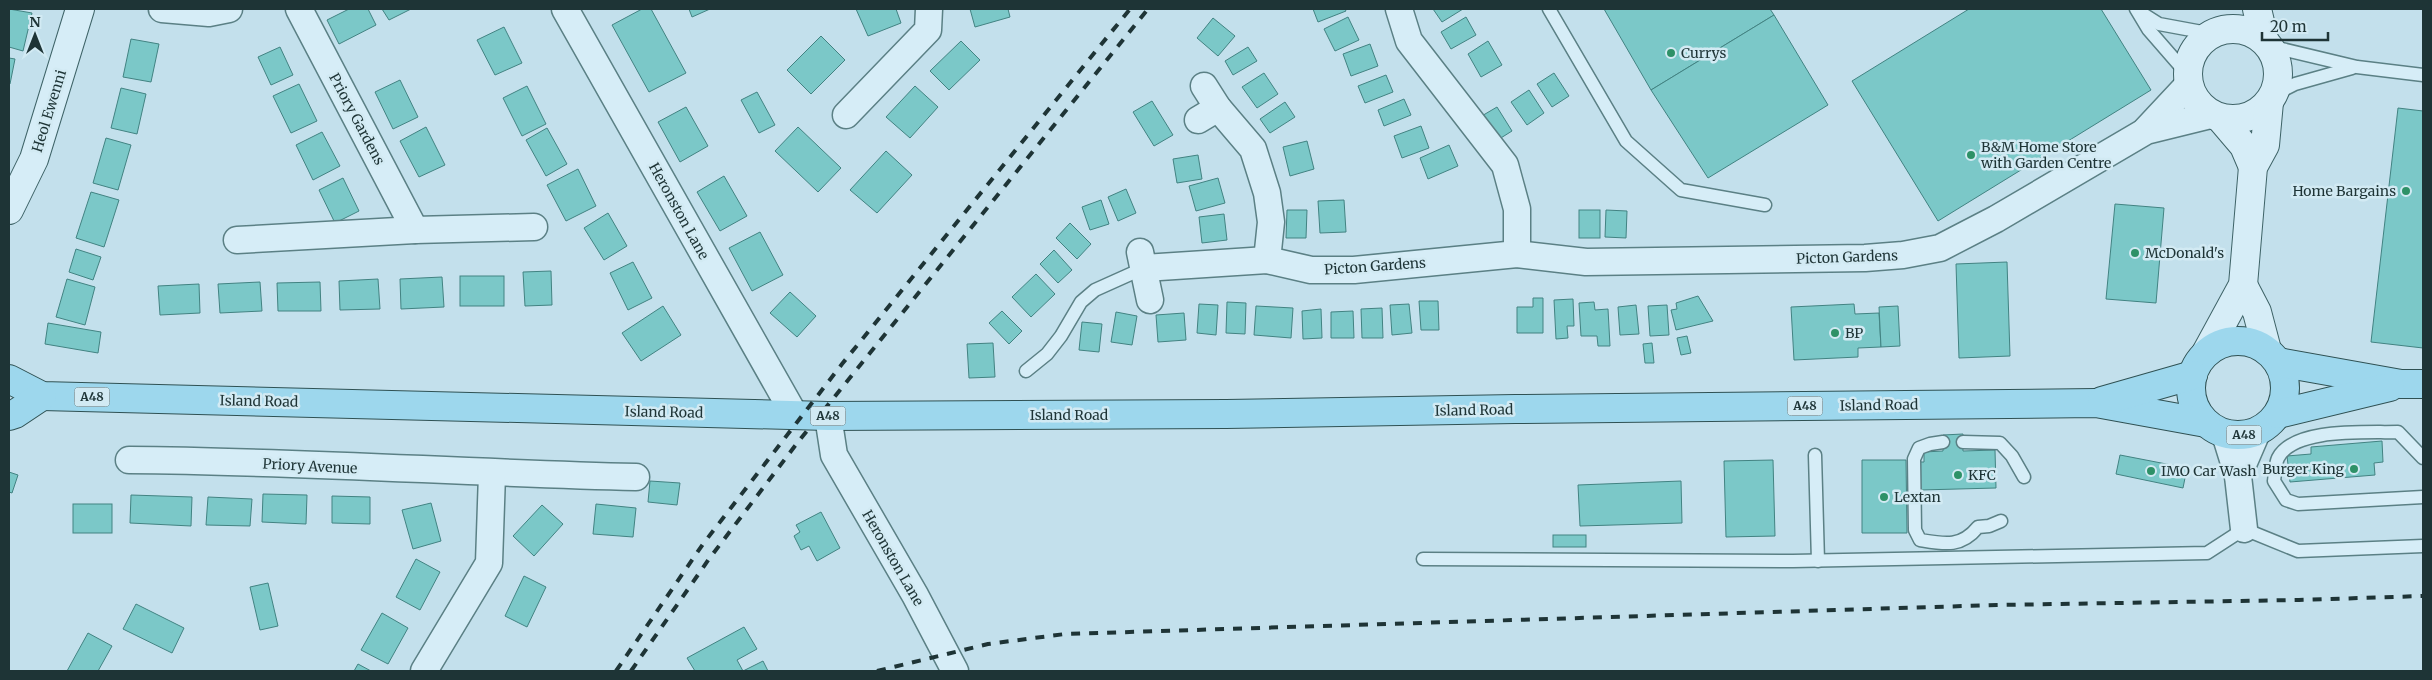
<svg xmlns="http://www.w3.org/2000/svg" width="2432" height="680" font-family="Merriweather,serif">
  <style>
    .building { fill: #7bc8c8; stroke: #428382 }
    .lines { fill: none; stroke-linecap: round; stroke-linejoin: round }
    .lane-casing { stroke: #5b8085; stroke-width: 15 }
    .street-casing { stroke: #5b8085; stroke-width: 29 }
    .secondary-casing { stroke: #3e6367; stroke-width: 30 }
    .primary-casing { stroke: #2f5153; stroke-width: 30 }
    .lane { stroke: #d6edf7; stroke-width: 12 }
    .street { stroke: #d6edf7; stroke-width: 26 }
    .secondary { stroke: #d6edf7; stroke-width: 28 }
    .primary { stroke: #9dd7ed; stroke-width: 28 }
    .rail { stroke: #1e3436; stroke-width: 4; stroke-dasharray: 9 9; stroke-linecap: butt }
    .poi-dot { fill: #2e9167; stroke: #d2eaf3; stroke-width: 2 }
    .labels { text-anchor: middle; stroke-width: 5; stroke-linejoin: round; paint-order: stroke }
    .shield { fill: #d2eaf3; stroke: #546b6f; stroke-width: 1 }
    .shield-label { font-size: 12px; font-weight: bold; fill: #1e3436 }
    .poi-label { font-size: 14px; fill: #1e3436; stroke: #d2eaf3; text-anchor: start }
    .street-label { font-size: 14px; fill: #1e3436; stroke: #d2eaf3 }
  </style>
  <rect width="100%" height="100%" fill="#c3e0ec"/>
  <g class="building">
    <path d="M9 9 32 13 23 51 9 47Z"/>
    <path d="M349 9H368L376 25 339 44 327 20Z"/>
    <path d="M382 9H411L389 20Z"/>
    <path d="M642 9H651L686 73 649 92 612 25Z"/>
    <path d="M689 9H710L692 17Z"/>
    <path d="M856 9H896L901 23 868 36Z"/>
    <path d="M970 9H1008L1010 17 975 27Z"/>
    <path d="M1313 9H1345L1346 11 1318 22Z"/>
    <path d="M1433 9H1463L1442 22Z"/>
    <path d="M1604 9H1770L1774 15 1651 90Z"/>
    <path d="M1969 9H2101L2151 90 1938 221 1852 81Z"/>
    <path d="M1774 15 1828 105 1708 178 1651 90Z"/>
    <path d="M1348 17 1359 40 1335 51 1324 29Z"/>
    <path d="M1466 17 1476 35 1451 49 1441 32Z"/>
    <path d="M1213 18 1235 36 1218 56 1197 38Z"/>
    <path d="M504 27 522 63 495 75 477 40Z"/>
    <path d="M821 36 845 60 811 94 787 70Z"/>
    <path d="M131 39 159 44 151 82 123 77Z"/>
    <path d="M961 41 980 60 949 90 930 71Z"/>
    <path d="M1488 41 1502 65 1481 77 1468 54Z"/>
    <path d="M1370 44 1378 66 1351 76 1343 54Z"/>
    <path d="M280 47 293 75 271 85 258 57Z"/>
    <path d="M1248 47 1257 61 1233 75 1225 61Z"/>
    <path d="M9 58 15 59 10 84H9Z"/>
    <path d="M1264 73 1278 94 1257 108 1242 87Z"/>
    <path d="M1554 73 1569 96 1552 107 1537 84Z"/>
    <path d="M1386 75 1393 92 1365 103 1358 86Z"/>
    <path d="M400 80 418 117 393 129 375 92Z"/>
    <path d="M299 84 317 121 291 133 273 96Z"/>
    <path d="M527 86 546 124 522 136 503 98Z"/>
    <path d="M915 86 938 107 910 138 886 117Z"/>
    <path d="M121 88 146 94 137 134 111 128Z"/>
    <path d="M1529 90 1544 113 1527 125 1511 102Z"/>
    <path d="M757 92 775 125 759 133 741 100Z"/>
    <path d="M1404 99 1411 115 1384 126 1378 110Z"/>
    <path d="M1152 101 1173 135 1154 146 1133 112Z"/>
    <path d="M1285 102 1295 117 1270 133 1260 119Z"/>
    <path d="M686 107 708 146 680 162 658 122Z"/>
    <path d="M1497 107 1512 131 1496 141 1480 117Z"/>
    <path d="M2398 108 2423 111V348L2371 342Z"/>
    <path d="M1421 126 1429 148 1402 158 1394 136Z"/>
    <path d="M426 127 445 165 419 177 400 141Z"/>
    <path d="M798 127 841 168 818 192 775 151Z"/>
    <path d="M547 128 567 164 546 176 526 140Z"/>
    <path d="M322 132 340 166 313 180 296 145Z"/>
    <path d="M106 138 131 145 118 190 93 183Z"/>
    <path d="M1307 141 1314 169 1290 176 1283 147Z"/>
    <path d="M1449 145 1458 166 1428 179 1420 158Z"/>
    <path d="M886 151 912 175 877 213 850 190Z"/>
    <path d="M1198 155 1202 179 1177 183 1173 159Z"/>
    <path d="M578 169 596 206 566 221 547 185Z"/>
    <path d="M724 176 747 216 720 231 697 192Z"/>
    <path d="M343 178 359 211 335 223 319 190Z"/>
    <path d="M1218 178 1225 203 1196 211 1189 186Z"/>
    <path d="M1126 189 1136 213 1118 221 1108 197Z"/>
    <path d="M91 192 119 200 104 247 76 238Z"/>
    <path d="M1101 200 1109 224 1090 230 1082 207Z"/>
    <path d="M1344 200 1346 232 1320 233 1318 201Z"/>
    <path d="M2115 204 2164 208 2156 303 2106 299Z"/>
    <path d="M1287 210H1307L1306 238H1286Z"/>
    <rect x="1579" y="210" width="21" height="28"/>
    <path d="M1606 210 1627 211 1626 238 1605 237Z"/>
    <path d="M608 213 627 246 604 260 584 228Z"/>
    <path d="M1224 214 1227 240 1202 243 1199 217Z"/>
    <path d="M1070 223 1091 244 1077 259 1056 238Z"/>
    <path d="M760 232 783 275 752 291 729 248Z"/>
    <path d="M76 249 101 257 93 280 69 272Z"/>
    <path d="M1054 250 1072 270 1058 283 1040 264Z"/>
    <path d="M633 262 652 298 628 310 610 273Z"/>
    <path d="M2007 262 2010 356 1959 358 1956 264Z"/>
    <path d="M551 271 552 305 525 306 523 272Z"/>
    <path d="M1036 274 1055 294 1031 317 1012 297Z"/>
    <rect x="460" y="276" width="44" height="30"/>
    <path d="M442 277 444 307 401 309 400 279Z"/>
    <path d="M67 279 95 287 85 325 56 317Z"/>
    <path d="M378 279 380 309 340 310 339 281Z"/>
    <path d="M260 282 262 311 220 313 218 284Z"/>
    <path d="M320 282 321 311H278L277 283Z"/>
    <path d="M199 284 200 313 160 315 158 286Z"/>
    <path d="M790 292 816 316 797 337 770 313Z"/>
    <path d="M1698 296 1713 321 1676 330 1671 310 1677 309 1676 303Z"/>
    <path d="M1533 298H1543V333H1517V307H1533Z"/>
    <path d="M1573 299 1574 326H1567L1568 338 1556 339 1554 300Z"/>
    <path d="M1419 301H1438L1439 330H1421Z"/>
    <path d="M1227 302 1246 303 1245 334 1226 333Z"/>
    <path d="M1594 302 1595 310 1608 309 1610 346H1598L1597 336H1581L1579 303Z"/>
    <path d="M1199 304 1218 305 1216 335 1197 333Z"/>
    <path d="M1409 304 1412 333 1392 335 1390 305Z"/>
    <path d="M1854 304 1855 314 1879 313 1881 347 1858 348V357L1794 360 1791 307Z"/>
    <path d="M1636 305 1639 334 1620 335 1618 307Z"/>
    <path d="M1667 305 1669 335 1650 336 1648 306Z"/>
    <path d="M663 306 681 335 641 361 622 333Z"/>
    <path d="M1256 306 1293 308 1291 338 1254 335Z"/>
    <path d="M1898 306 1900 346 1881 347 1879 307Z"/>
    <path d="M1382 308 1383 338H1362L1361 309Z"/>
    <path d="M1321 309 1322 338 1303 339 1302 311Z"/>
    <path d="M1002 311 1022 331 1009 344 989 323Z"/>
    <path d="M1353 311 1354 338H1331V312Z"/>
    <path d="M1116 312 1137 316 1132 345 1111 342Z"/>
    <path d="M1184 313 1186 340 1158 342 1156 315Z"/>
    <path d="M1082 322 1102 324 1099 352 1079 350Z"/>
    <path d="M48 323 101 332 98 353 45 344Z"/>
    <path d="M1687 336 1691 353 1681 355 1677 338Z"/>
    <path d="M993 343 995 377 969 378 967 344Z"/>
    <path d="M1652 343 1654 363H1645L1643 344Z"/>
    <path d="M1963 434V451L1995 450 1996 488 1920 490V462H1924V452L1943 451V435Z"/>
    <path d="M2382 441 2383 462 2374 463 2375 475 2290 482 2287 456 2311 454V447Z"/>
    <path d="M2120 455 2187 468 2183 488 2116 474Z"/>
    <path d="M1773 460 1775 536 1726 537 1724 461Z"/>
    <path d="M1862 460H1906L1907 533H1862Z"/>
    <path d="M9 472 18 475 12 493 9 492Z"/>
    <path d="M650 481 680 483 677 505 648 502Z"/>
    <path d="M1681 481 1682 523 1580 526 1578 485Z"/>
    <path d="M263 494 307 495 306 524 262 522Z"/>
    <path d="M131 495 192 497 191 526 130 523Z"/>
    <path d="M332 496 370 497V524L332 523Z"/>
    <path d="M208 497 252 499 250 526 206 525Z"/>
    <path d="M431 503 441 541 413 549 402 510Z"/>
    <rect x="73" y="504" width="39" height="29"/>
    <path d="M596 504 636 508 633 537 593 534Z"/>
    <path d="M542 505 563 524 534 556 513 536Z"/>
    <path d="M821 512 840 548 817 561 809 546 801 550 794 536 800 532 796 525Z"/>
    <rect x="1553" y="535" width="33" height="12"/>
    <path d="M416 559 440 572 420 610 396 597Z"/>
    <path d="M524 576 546 587 527 627 505 616Z"/>
    <path d="M268 583 278 626 260 630 250 587Z"/>
    <path d="M136 604 184 628 172 653 123 629Z"/>
    <path d="M382 613 408 628 388 664 361 650Z"/>
    <path d="M744 627 757 649 737 660 743 671 763 661 768 671H695L687 658Z"/>
    <path d="M88 633 112 646 98 671H67Z"/>
    <path d="M358 664 371 671H354Z"/>
  </g>
  <g class="lines">
    <g class="lane-casing">
      <g id="lane">
        <path d="M1549 9 1626 141 1681 190 1765 205"/>
        <path d="M2136 9 2148 29 2188 75"/>
        <path d="M2140 12 2159 24 2213 34"/>
        <path d="M2269 46 2357 67 2423 75"/>
        <path d="M2273 95 2295 84 2352 68"/>
        <path d="M1026 371 1047 354 1061 336 1081 302 1095 290 1144 268"/>
        <path d="M1943 442 1930 444 1919 448 1914 459 1915 530 1920 540C1944 544 1961 548 1978 527L1989 526 2001 521"/>
        <path d="M1963 442 2000 443 2012 456 2024 477"/>
        <path d="M1815 455 1818 561"/>
        <path d="M2423 458 2398 432C2367 433 2294 427 2278 458 2275 464 2275 475 2274 481L2286 500 2298 504 2423 497"/>
        <path d="M1423 559 1793 561 2207 553 2244 529 2298 551 2423 546"/>
      </g>
    </g>
    <g class="street-casing">
      <g id="street">
        <path d="M162 9 209 13 229 9"/>
        <path d="M299 9 415 230"/>
        <path d="M565 9 794 414"/>
        <path d="M1399 9 1409 41 1505 165 1517 209V254"/>
        <path d="M1204 86 1218 108 1253 149 1267 193 1271 222 1267 260"/>
        <path d="M846 115 928 30 929 9"/>
        <path d="M1198 120 1218 108"/>
        <path d="M2146 130 2189 84"/>
        <path d="M237 240 415 230 534 227"/>
        <path d="M1140 252 1150 300"/>
        <path d="M1144 268 1267 260 1311 270H1354L1517 254 1586 262 1865 258 1903 255 1940 248 1996 219 2146 131 2211 115"/>
        <path d="M828 416 834 455 915 595 955 671"/>
        <path d="M2225 434 2238 476 2244 529"/>
        <path d="M129 460C298 461 467 473 636 477"/>
        <path d="M2238 476 2257 432"/>
        <path d="M424 671 489 563 492 474"/>
      </g>
    </g>
    <g class="secondary-casing">
      <g id="secondary">
        <path d="M2257 9 2264 39"/>
        <circle cx="2233" cy="74" r="45"/>
        <path d="M2221 119 2244 146 2253 167"/>
        <path d="M9 210 34 159 80 9"/>
        <path d="M2243 285 2257 312 2267 350"/>
        <path d="M2206 353 2243 285 2253 167 2265 145 2269 102"/>
      </g>
    </g>
    <g class="primary-casing">
      <g id="primary">
        <circle cx="2238" cy="388" r="47"/>
        <path d="M2278 362 2401 384H2423"/>
        <path d="M9 379 42 396 828 416 1226 414 1515 409 2096 403 2206 423"/>
        <path d="M2102 401 2193 375"/>
        <path d="M2278 414 2390 387"/>
        <path d="M9 416 15 414 42 396"/>
      </g>
    </g>
    <use href="#lane" class="lane"/>
    <use href="#street" class="street"/>
    <use href="#secondary" class="secondary"/>
    <use href="#primary" class="primary"/>
    <g class="rail">
      <path d="M616 671 703 544 842 364 1130 9"/>
      <path d="M631 671 709 559 798 442 1148 9"/>
      <path d="M877 671 988 644 1065 634 1997 605 2299 600 2423 596"/>
    </g>
  </g>
  <g class="poi-dot">
    <circle cx="1671" cy="53" r="5"/>
    <circle cx="1971" cy="155" r="5"/>
    <circle cx="2406" cy="191" r="5"/>
    <circle cx="2135" cy="253" r="5"/>
    <circle cx="1835" cy="333" r="5"/>
    <circle cx="2354" cy="469" r="5"/>
    <circle cx="2151" cy="471" r="5"/>
    <circle cx="1958" cy="475" r="5"/>
    <circle cx="1884" cy="497" r="5"/>
  </g>
  <g class="labels">
    <g class="shield">
      <rect x="74.5" y="387.5" width="35" height="19" rx="4"/>
      <rect x="1787.5" y="396.5" width="35" height="19" rx="4"/>
      <rect x="810.5" y="406.5" width="35" height="19" rx="4"/>
      <rect x="2226.5" y="425.5" width="35" height="19" rx="4"/>
    </g>
    <g class="shield-label">
      <text x="92" y="401">A48</text>
      <text x="1805" y="410">A48</text>
      <text x="828" y="420">A48</text>
      <text x="2244" y="439">A48</text>
    </g>
    <g class="poi-label">
      <text x="1681" y="58">Currys</text>
      <text x="1981" y="152">B&amp;M Home Store<tspan x="1981" dy="16">with Garden Centre</tspan></text>
      <text x="2396" y="196" text-anchor="end">Home Bargains</text>
      <text x="2145" y="258">McDonald's</text>
      <text x="1845" y="338">BP</text>
      <text x="2344" y="474" text-anchor="end">Burger King</text>
      <text x="2161" y="476">IMO Car Wash</text>
      <text x="1968" y="480">KFC</text>
      <text x="1894" y="502">Lextan</text>
    </g>
    <g class="street-label">
      <text transform="translate(49 111) rotate(-73)" y="5">Heol Ewenni</text>
      <text transform="translate(357 119) rotate(62)" y="5">Priory Gardens</text>
      <text transform="translate(679 211) rotate(61)" y="5">Heronston Lane</text>
      <text transform="translate(1847 257) rotate(-2)" y="5">Picton Gardens</text>
      <text transform="translate(1375 266) rotate(-4)" y="5">Picton Gardens</text>
      <text transform="translate(259 401) rotate(1)" y="5">Island Road</text>
      <text transform="translate(1879 405) rotate(-1)" y="5">Island Road</text>
      <text transform="translate(1474 410) rotate(-1)" y="5">Island Road</text>
      <text transform="translate(664 412) rotate(1)" y="5">Island Road</text>
      <text x="1069" y="420">Island Road</text>
      <text transform="translate(310 466) rotate(3)" y="5">Priory Avenue</text>
      <text transform="translate(893 558) rotate(60)" y="5">Heronston Lane</text>
    </g>
  </g>
  <rect width="2432" height="680" fill="none" stroke="#1e3436" stroke-width="20"/>
  <g transform="translate(35 35)" stroke="#d2eaf3" stroke-width="4" paint-order="stroke">
  <path d="M0-4L9 19L0 12L-9 19Z" fill="#1e3436"/>
  <text y="-8" font-size="14" font-weight="bold" text-anchor="middle" fill="#1e3436">N</text>
  </g>
  <path d="M2262 32v8h66v-8" fill="none" stroke="#1e3436" stroke-width="2.5"/>
  <text x="2270" y="32" font-size="15" fill="#1e3436" stroke="#d2eaf3" stroke-width="4" paint-order="stroke">20 m</text>
</svg>
